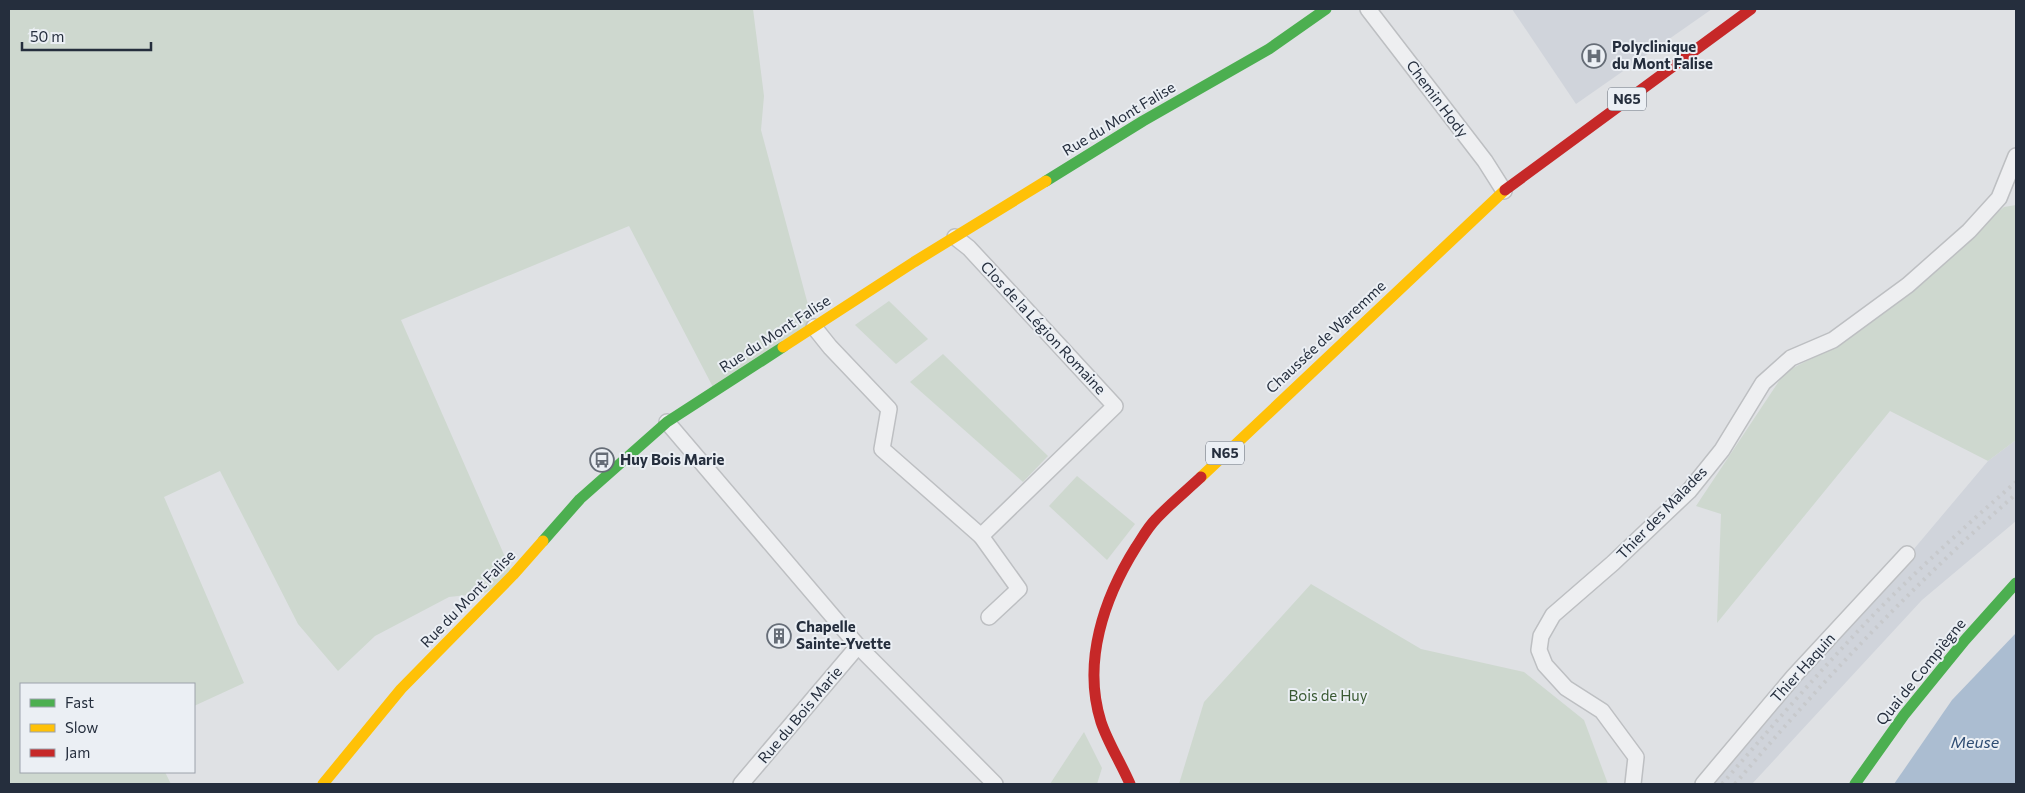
<svg xmlns="http://www.w3.org/2000/svg" width="2025" height="793" font-family="Commissioner,sans-serif">
  <style>
    .built { fill: #d0d4db }
    .green { fill: #ced8cf }
    .water { fill: #abbdd1 }
    .lines { fill: none; stroke-linecap: round; stroke-linejoin: round }
    .street-casing { stroke: #bdbfc2; stroke-width: 18 }
    .street { stroke: #eeeff1; stroke-width: 15 }
    .fast { stroke: #4caf50; stroke-width: 11 }
    .slow { stroke: #ffc107; stroke-width: 11 }
    .jam { stroke: #c62828; stroke-width: 11 }
    .rail { stroke: #c7c9cc; stroke-width: 4; stroke-dasharray: 2.5 5; stroke-linecap: butt }
    .labels { text-anchor: middle; stroke-width: 4; stroke-linejoin: round; paint-order: stroke }
    .shield { fill: #ebeff4; stroke: #606874; stroke-width: 1 }
    .shield-label { font-size: 14px; font-weight: bold; fill: #252e3d }
    .poi-label { font-size: 15px; font-weight: bold; fill: #252e3d; stroke: #ebeff4; text-anchor: start }
    .street-label { font-size: 15px; fill: #252e3d; stroke: #ebeff4 }
    .park-label { font-size: 15px; fill: #395932; stroke: #ebeff4 }
    .water-label { font-size: 16px; font-style: italic; fill: #2e4c72; stroke: #ebeff4 }
  </style>
  <rect width="100%" height="100%" fill="#dfe1e4"/>
  <g class="built">
    <path d="M1512 9H1712L1576 104Z"/>
    <path d="M2016 440V521L1922 600 1752 784H1697L1908 556 1988 461Z"/>
  </g>
  <g class="green">
    <path d="M9 9H753L764 96 761 130 814 327 715 391 629 226 401 320 513 575 485 593 449 597 375 636 338 671 298 624 220 471 164 497 244 683 194 706V684H21V772H165L171 784H9Z"/>
    <path d="M2016 205V440L1988 461 1890 411 1717 623 1721 514 1696 506 1785 372 1846 341 2004 207Z"/>
    <path d="M889 301 928 339 896 364 855 325Z"/>
    <path d="M943 354 1048 456 1023 482 910 382Z"/>
    <path d="M1077 476 1135 524 1107 560 1049 506Z"/>
    <path d="M1311 584 1421 649 1524 672 1584 720 1608 784H1179L1204 702Z"/>
    <path d="M1084 732 1102 768 1097 784H1050Z"/>
  </g>
  <path class="water" d="M2016 633V784H1894L1952 700Z"/>
  <g class="lines">
    <g class="street-casing">
      <g id="street">
        <path d="M1368 9 1485 161 1504 191"/>
        <path d="M814 327 830 347 889 409 882 449 981 536 1115 406 969 248 955 237"/>
        <path d="M667 422 858 646 995 784"/>
        <path d="M981 536 1019 589 989 617"/>
        <path d="M741 784 858 646"/>
        <path d="M1633 784 1636 757 1602 711 1566 688 1545 665 1539 650 1541 636 1553 615 1613 563 1689 491 1722 450 1763 383 1791 358 1833 340 1908 285 1969 231 1999 198 2016 156"/>
        <path d="M1703 784 1794 676 1907 554"/>
      </g>
    </g>
    <use href="#street" class="street"/>
    <g class="fast">
      <path d="M1046 181 1143 121 1269 49 1326 9"/>
      <path d="M543 541 580 499 667 422 783 347"/>
      <path d="M1855 784 1904 715 1965 640 2016 583"/>
    </g>
    <g class="slow">
      <path d="M783 347 914 262 1046 181"/>
      <path d="M1201 477 1505 190"/>
      <path d="M323 784 401 689 513 575 543 541"/>
    </g>
    <g class="jam">
      <path d="M1505 190 1751 9"/>
      <path d="M1130 784C1121 763 1108 743 1101 722 1082 662 1104 598 1136 547 1142 538 1148 527 1156 519 1170 504 1186 491 1201 477"/>
    </g>
    <g class="rail">
      <path d="M1722 784C1775 723 1828 661 1885 603 1927 561 1971 521 2016 482"/>
      <path d="M1735 784C1822 681 1915 583 2016 494"/>
    </g>
  </g>
  <defs>
    <g id="hospital-ring" transform="scale(1.25)"><circle r="9.5" fill="#ebeff4" stroke="#666d77" stroke-width="1.5"/><path d="M-5-5h3v3.5h4V-5h3V5h-3V1.5h-4V5h-3Z" fill="#666d77"/></g>
    <g id="bus-ring" transform="scale(1.25)"><circle r="9.5" fill="#ebeff4" stroke="#666d77" stroke-width="1.5"/><path d="M-5-6H5V4H4V6H2V4H-2V6H-4V4H-5ZM-3.5-4V0h7V-4ZM-3.5 1.2v1.5H-2V1.2ZM2 1.2v1.5H3.5V1.2Z" fill="#666d77"/></g>
    <g id="building-ring" transform="scale(1.25)"><circle r="9.5" fill="#ebeff4" stroke="#666d77" stroke-width="1.5"/><path d="M-4-6H4V6H1V3H-1V6H-4ZM-2.5-4.3h1.7v1.8h-1.7ZM.8-4.3h1.7v1.8H.8ZM-2.5-1h1.7V.8h-1.7ZM.8-1h1.7V.8H.8Z" fill="#666d77"/></g>
  </defs>
  <g fill-rule="evenodd">
    <use href="#hospital-ring" x="1594" y="56"/>
    <use href="#bus-ring" x="602" y="460"/>
    <use href="#building-ring" x="779" y="636"/>
  </g>
  <g class="labels">
    <g class="shield">
      <rect x="1608" y="87.5" width="38" height="23" rx="4"/>
      <rect x="1206" y="441.5" width="38" height="23" rx="4"/>
    </g>
    <g class="shield-label">
      <text x="1627" y="104">N65</text>
      <text x="1225" y="458">N65</text>
    </g>
    <g class="poi-label">
      <text x="1612" y="52">Polyclinique<tspan x="1612" dy="17">du Mont Falise</tspan></text>
      <text x="620" y="465">Huy Bois Marie</text>
      <text x="796" y="632">Chapelle<tspan x="796" dy="17">Sainte-Yvette</tspan></text>
    </g>
    <g class="street-label">
      <text transform="translate(1437 99) rotate(53)" y="5">Chemin Hody</text>
      <text transform="translate(1119 119) rotate(-31)" y="5">Rue du Mont Falise</text>
      <text transform="translate(1043 328) rotate(47)" y="5">Clos de la Légion Romaine</text>
      <text transform="translate(775 334) rotate(-33)" y="5">Rue du Mont Falise</text>
      <text transform="translate(1326 337) rotate(-43)" y="5">Chaussée de Waremme</text>
      <text transform="translate(1662 513) rotate(-46)" y="5">Thier des Malades</text>
      <text transform="translate(468 599) rotate(-46)" y="5">Rue du Mont Falise</text>
      <text transform="translate(1803 668) rotate(-48)" y="5">Thier Haquin</text>
      <text transform="translate(1921 672) rotate(-51)" y="5">Quai de Compiègne</text>
      <text transform="translate(800 715) rotate(-50)" y="5">Rue du Bois Marie</text>
    </g>
    <g class="park-label">
      <text x="1328" y="701">Bois de Huy</text>
    </g>
    <g class="water-label">
      <text x="1975" y="748">Meuse</text>
    </g>
  </g>
  <rect width="2025" height="793" fill="none" stroke="#252e3d" stroke-width="20"/>
  <rect x="20" y="683" width="175" height="90" fill="#ebeff4" stroke="#9ca2ab"/>
  <rect x="30" y="699" width="25" height="8" fill="#4caf50" stroke="#9ca2ab"/>
  <text x="65" y="708" font-size="15" fill="#252e3d">Fast</text>
  <rect x="30" y="724" width="25" height="8" fill="#ffc107" stroke="#9ca2ab"/>
  <text x="65" y="733" font-size="15" fill="#252e3d">Slow</text>
  <rect x="30" y="749" width="25" height="8" fill="#c62828" stroke="#9ca2ab"/>
  <text x="65" y="758" font-size="15" fill="#252e3d">Jam</text>
  <path d="M22 42v8h129v-8" fill="none" stroke="#252e3d" stroke-width="2.5"/>
  <text x="30" y="42" font-size="15" fill="#252e3d" stroke="#ebeff4" stroke-width="4" paint-order="stroke">50 m</text>
</svg>
